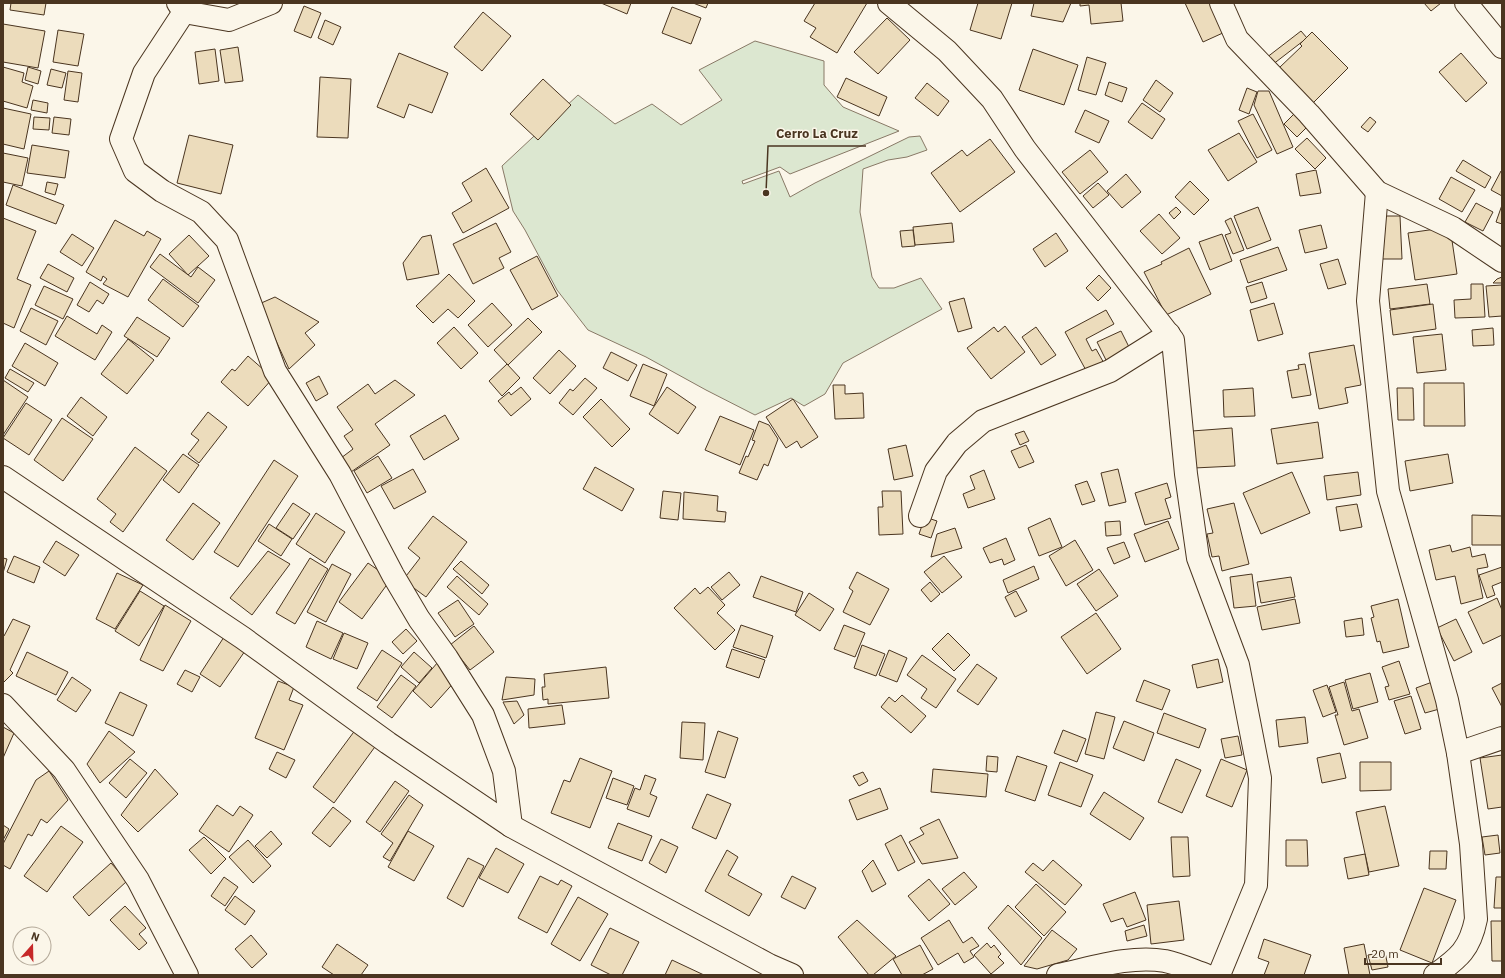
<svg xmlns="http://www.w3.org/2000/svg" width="1505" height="978" font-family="'IBM Plex Sans',sans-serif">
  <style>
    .green { fill: #dce7d0; stroke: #887966 }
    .building { fill: #ecdcbc; stroke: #4a3520 }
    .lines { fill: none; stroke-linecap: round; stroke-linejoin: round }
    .minor-casing { stroke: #4a3520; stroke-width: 24 }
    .minor { stroke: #fbf6e9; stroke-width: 22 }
    .leader { fill: none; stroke: #4a3520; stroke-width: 1.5 }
    .callout-dot { fill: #4a3520; stroke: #fbf6e9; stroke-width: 1.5 }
    .callout-label { font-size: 13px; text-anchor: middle; font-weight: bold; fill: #4a3520; stroke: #fbf6e9; stroke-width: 3; stroke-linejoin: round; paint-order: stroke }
  </style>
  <rect width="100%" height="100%" fill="#fbf6e9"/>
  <path class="green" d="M755 41 824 61V85L843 107 899 131 790 174 780 167 742 181 743 184 779 171 790 197 815 183 909 137 920 136 927 150 907 157 888 160 863 169 860 212 872 277 879 288H894L921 278 942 309 843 363 825 394 804 406 791 398 755 415 706 390 646 357 588 330 557 290 525 230 513 211 502 166 578 95 615 124 652 104 681 125 722 100 699 70Z"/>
  <g class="building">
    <path d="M11 3H46L44 15 10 10Z"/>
    <path d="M601 3H631L627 14Z"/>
    <path d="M693 3H708L706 8Z"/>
    <path d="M815 3H867L837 53 810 37 816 28 804 21Z"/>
    <path d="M978 3H1012L1001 39 970 30Z"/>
    <path d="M1034 3H1071L1063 22 1031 16Z"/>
    <path d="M1080 3H1121L1123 21 1091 24 1089 5 1080 6Z"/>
    <path d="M1185 3H1211L1225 32 1203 42Z"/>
    <path d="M1424 3H1441L1431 11Z"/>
    <path d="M304 6 321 13 311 38 294 31Z"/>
    <path d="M672 7 701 18 691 44 662 33Z"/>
    <path d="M483 12 511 36 482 71 454 47Z"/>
    <path d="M887 18 910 40 878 74 854 52Z"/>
    <path d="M325 20 341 27 333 45 318 38Z"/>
    <path d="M3 24 45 31 38 68 3 62Z"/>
    <path d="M58 30 84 34 78 66 53 62Z"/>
    <path d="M1301 31 1307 38 1272 65 1266 58Z"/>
    <path d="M1312 32 1348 68 1313 103 1279 68 1302 46 1300 44Z"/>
    <path d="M238 47 243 81 225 83 220 50Z"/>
    <path d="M215 49 219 81 199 84 195 52Z"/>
    <path d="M1033 49 1078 65 1064 105 1019 90Z"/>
    <path d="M399 53 448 73 432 113 409 104 404 118 377 107Z"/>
    <path d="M1461 53 1487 83 1466 102 1439 72Z"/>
    <path d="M1087 57 1106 63 1096 95 1078 90Z"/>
    <path d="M3 67 24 73 22 82 33 86 27 108 3 101Z"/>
    <path d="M28 67 41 71 38 84 25 80Z"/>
    <path d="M51 69 66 73 62 88 47 85Z"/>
    <path d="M68 71 82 73 78 102 64 100Z"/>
    <path d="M320 77 351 79 348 138 317 137Z"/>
    <path d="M846 78 887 97 879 116 837 97Z"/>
    <path d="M543 79 571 105 538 140 510 114Z"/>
    <path d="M1156 80 1173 93 1160 112 1143 100Z"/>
    <path d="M1109 82 1127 88 1122 102 1105 95Z"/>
    <path d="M927 83 949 101 938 116 915 98Z"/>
    <path d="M1247 88 1257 92 1249 114 1239 110Z"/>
    <path d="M1258 91H1269L1293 147 1277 154 1254 105Z"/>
    <path d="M33 100 48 103 47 113 31 110Z"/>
    <path d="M1142 103 1165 119 1152 139 1128 122Z"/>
    <path d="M1301 107 1313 121 1297 137 1284 124Z"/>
    <path d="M3 108 31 114 24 149 3 144Z"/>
    <path d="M1085 110 1109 121 1099 143 1075 132Z"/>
    <path d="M1253 114 1272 150 1257 158 1238 121Z"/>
    <path d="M34 117 50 118 49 130 33 129Z"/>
    <path d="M54 117 71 119 69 135 52 133Z"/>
    <path d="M1370 117 1376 122 1368 132 1361 127Z"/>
    <path d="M1239 133 1257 162 1228 181 1208 150Z"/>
    <path d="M189 135 233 145 221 194 177 183Z"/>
    <path d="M1307 138 1326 158 1315 169 1295 149Z"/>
    <path d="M990 139 1015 172 960 212 931 173 962 150 967 156Z"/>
    <path d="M32 145 69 151 65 178 27 173Z"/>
    <path d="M1090 150 1108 172 1080 194 1062 172Z"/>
    <path d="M3 153 28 158 22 186 3 182Z"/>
    <path d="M1463 160 1491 177 1485 188 1456 171Z"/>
    <path d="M486 168 509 208 463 233 452 213 472 201 462 183Z"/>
    <path d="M1316 170 1321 193 1300 196 1296 174Z"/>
    <path d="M1501 171 1502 172V196L1491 190Z"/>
    <path d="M1126 174 1141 192 1122 208 1107 191Z"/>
    <path d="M1451 177 1475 190 1462 212 1439 199Z"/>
    <path d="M1190 181 1209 200 1194 215 1175 197Z"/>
    <path d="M47 182 58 184 55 195 45 192Z"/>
    <path d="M1098 183 1109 195 1093 208 1083 196Z"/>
    <path d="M13 185 64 205 56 224 6 205Z"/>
    <path d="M1476 203 1493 212 1483 231 1465 222Z"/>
    <path d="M1502 205V224L1496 222Z"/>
    <path d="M1176 207 1181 212 1174 219 1169 213Z"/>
    <path d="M1258 207 1271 240 1247 249 1234 216Z"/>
    <path d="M1159 214 1180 238 1162 254 1140 231Z"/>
    <path d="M1380 216H1400L1402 259H1381Z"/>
    <path d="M3 218 36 231 17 279 31 285 14 328 3 323Z"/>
    <path d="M1231 218 1244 250 1233 254 1225 235 1231 233 1225 221Z"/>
    <path d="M115 220 144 236 147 231 161 239 128 297 103 284 107 279 103 276 101 281 86 272Z"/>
    <path d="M496 223 511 252 499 258 504 268 473 284 453 244Z"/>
    <path d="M952 223 954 242 915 245 913 227Z"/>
    <path d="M1321 225 1327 248 1305 253 1299 230Z"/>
    <path d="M1450 227 1457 274 1415 280 1408 233Z"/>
    <path d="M913 230 915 246 902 247 900 231Z"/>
    <path d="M1056 233 1068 251 1045 267 1033 249Z"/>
    <path d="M72 234 94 248 82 266 60 252Z"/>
    <path d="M1222 234 1232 261 1210 270 1199 242Z"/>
    <path d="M189 235 209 256 188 275 169 254Z"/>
    <path d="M431 235 439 274 407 280 403 263 422 237Z"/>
    <path d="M1278 247 1287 270 1248 283 1240 260Z"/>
    <path d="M1189 248 1211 294 1166 315 1144 272 1162 264 1161 262Z"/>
    <path d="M160 254 191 277 198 267 215 280 198 303 150 267Z"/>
    <path d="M537 256 558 296 532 310 510 270Z"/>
    <path d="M1338 259 1346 284 1328 289 1320 264Z"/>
    <path d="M48 264 74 278 67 292 40 278Z"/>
    <path d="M449 274 475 301 458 318 448 309 433 323 416 306Z"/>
    <path d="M1099 275 1111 288 1098 301 1086 288Z"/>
    <path d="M1502 277V283H1493L1497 279Z"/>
    <path d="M163 279 199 306 183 327 148 300Z"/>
    <path d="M90 282 109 294 103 304 97 300 89 312 77 305Z"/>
    <path d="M1262 282 1267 298 1251 303 1246 287Z"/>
    <path d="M1427 284 1430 304 1390 309 1388 289Z"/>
    <path d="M1471 284H1483L1485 317 1455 318 1454 300 1471 299Z"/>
    <path d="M1502 285V316L1489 317 1486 286Z"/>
    <path d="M44 286 73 299 63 319 35 305Z"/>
    <path d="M275 297 319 322 305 333 315 345 289 369 259 304Z"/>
    <path d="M964 298 972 328 958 332 949 302Z"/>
    <path d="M492 303 512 325 488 347 468 325Z"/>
    <path d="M1274 303 1283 334 1258 341 1250 310Z"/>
    <path d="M1433 304 1436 329 1393 335 1390 310Z"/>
    <path d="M31 308 58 321 46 345 20 331Z"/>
    <path d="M1106 310 1114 324 1086 339 1092 351 1096 349 1105 365 1088 374 1065 332Z"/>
    <path d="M67 316 97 334 102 325 112 332 95 360 55 336Z"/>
    <path d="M137 317 170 338 157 357 124 336Z"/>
    <path d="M528 318 542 332 508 365 494 350Z"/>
    <path d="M1005 326 1025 352 991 379 967 348 994 327 998 332Z"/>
    <path d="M454 327 478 353 461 369 437 343Z"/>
    <path d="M1036 327 1056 355 1041 365 1022 337Z"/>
    <path d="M1493 328 1494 345 1473 346 1472 330Z"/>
    <path d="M1121 331 1132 353 1108 364 1097 342Z"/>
    <path d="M1442 334 1446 370 1417 373 1413 337Z"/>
    <path d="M128 339 154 360 127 394 101 374Z"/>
    <path d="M25 343 58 363 45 386 12 366Z"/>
    <path d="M1354 345 1361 385 1345 388 1348 403 1319 409 1309 353Z"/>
    <path d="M559 350 576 366 550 394 533 378Z"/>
    <path d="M611 352 637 365 628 381 603 368Z"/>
    <path d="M248 356 273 378 248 406 221 382 232 369 235 371Z"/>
    <path d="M507 364 520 378 502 396 489 381Z"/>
    <path d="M643 364 667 374 654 406 630 396Z"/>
    <path d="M1305 364 1311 395 1292 398 1287 371 1299 369 1298 365Z"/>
    <path d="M10 369 34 383 28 392 5 378Z"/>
    <path d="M319 376 328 394 316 401 306 383Z"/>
    <path d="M585 378 597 388 573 415 559 403 570 389 573 391Z"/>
    <path d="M3 380 28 397 3 435Z"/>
    <path d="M395 380 415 395 375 424 390 445 351 472 341 458 353 449 344 436 353 430 337 407 368 384 375 394Z"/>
    <path d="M1424 383H1464L1465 426H1424Z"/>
    <path d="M833 385H845V394L863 393 864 418 835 419Z"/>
    <path d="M521 387 531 399 511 416 498 401 509 392 511 395Z"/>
    <path d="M667 387 696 407 678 434 649 414Z"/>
    <path d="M1253 388 1255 416 1224 417 1223 390Z"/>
    <path d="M1397 388H1413L1414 420H1398Z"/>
    <path d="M81 397 107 417 93 436 67 416Z"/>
    <path d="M601 399 630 429 612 447 583 417Z"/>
    <path d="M793 399 818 437 801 448 797 441 786 448 766 417Z"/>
    <path d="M26 403 52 420 29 455 3 438Z"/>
    <path d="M208 412 227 427 199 463 188 454 199 440 191 434Z"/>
    <path d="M445 415 459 439 424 460 410 436Z"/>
    <path d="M720 416 754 430 740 465 705 450Z"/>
    <path d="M62 418 93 439 63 481 34 460Z"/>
    <path d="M759 421 769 425 778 439 768 466 764 464 757 480 739 473 746 456 748 457 755 441 752 440Z"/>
    <path d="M1318 422 1323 458 1277 464 1271 429Z"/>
    <path d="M1232 428 1235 466 1194 468 1192 431Z"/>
    <path d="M1024 431 1029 441 1020 445 1015 434Z"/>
    <path d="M906 445 913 476 894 480 888 449Z"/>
    <path d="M1026 445 1034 462 1019 468 1011 451Z"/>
    <path d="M135 447 167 471 123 532 110 522 116 514 97 499Z"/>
    <path d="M183 454 199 465 179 493 163 480Z"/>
    <path d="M1448 454 1453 483 1410 491 1405 461Z"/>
    <path d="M378 456 392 478 367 493 354 471Z"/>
    <path d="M274 460 298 476 238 567 214 552Z"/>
    <path d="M595 467 634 489 622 511 583 489Z"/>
    <path d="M413 469 426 492 394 509 381 486Z"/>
    <path d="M1118 469 1126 502 1109 506 1101 473Z"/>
    <path d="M984 470 995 499 968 508 963 494 975 489 970 476Z"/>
    <path d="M1292 472 1310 513 1261 534 1243 493Z"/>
    <path d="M1358 472 1361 495 1327 500 1324 476Z"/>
    <path d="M1087 481 1095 501 1082 505 1075 485Z"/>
    <path d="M1167 483 1171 497 1165 499 1171 518 1145 525 1135 493Z"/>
    <path d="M663 491 681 493 678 520 660 518Z"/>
    <path d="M882 491H901L903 534 879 535 878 507H883Z"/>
    <path d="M684 492 718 496 717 511 726 512 725 522 683 519Z"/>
    <path d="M193 503 220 523 193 560 166 540Z"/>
    <path d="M293 503 310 514 293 539 276 528Z"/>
    <path d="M1234 503 1249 564 1222 571 1219 556 1212 557 1207 534 1213 533 1207 509Z"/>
    <path d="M1357 504 1362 527 1340 531 1336 507Z"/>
    <path d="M316 513 345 532 325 563 296 544Z"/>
    <path d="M1472 515 1502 516V545H1472Z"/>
    <path d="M433 516 467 542 426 597 403 580 420 558 408 548Z"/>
    <path d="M925 517 937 521 931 538 919 534Z"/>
    <path d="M1050 518 1062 547 1039 556 1028 528Z"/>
    <path d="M1120 521 1121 535 1106 536 1105 522Z"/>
    <path d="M1168 521 1179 549 1145 562 1134 534Z"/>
    <path d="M269 524 292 539 281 556 258 541Z"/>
    <path d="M955 528 962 548 931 557 937 534Z"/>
    <path d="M1006 538 1015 560 1004 565 1002 559 990 563 983 548Z"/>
    <path d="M1075 540 1093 570 1066 586 1049 556Z"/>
    <path d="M56 541 79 555 65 576 43 562Z"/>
    <path d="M1124 542 1130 557 1114 564 1107 548Z"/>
    <path d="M1450 545 1452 552 1470 547 1472 557 1485 554 1488 567 1477 569 1483 598 1461 604 1455 576 1436 580 1429 550Z"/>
    <path d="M268 551 290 564 252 615 230 598Z"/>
    <path d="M14 556 40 567 34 583 7 572Z"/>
    <path d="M944 556 962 577 942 593 924 572Z"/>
    <path d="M3 558 7 559 3 573Z"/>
    <path d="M310 558 328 569 295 624 276 613Z"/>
    <path d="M461 561 489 585 482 594 453 569Z"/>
    <path d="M368 563 391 579 362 619 339 602Z"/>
    <path d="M332 564 351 574 326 622 307 612Z"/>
    <path d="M1034 566 1039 579 1008 593 1003 580Z"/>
    <path d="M1502 567V582L1492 586 1495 595 1487 598 1479 575Z"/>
    <path d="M1099 569 1118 596 1096 611 1077 584Z"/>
    <path d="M729 572 740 585 722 600 711 587Z"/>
    <path d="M857 572 889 589 870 625 843 612 853 591 849 588Z"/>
    <path d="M117 573 143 585 115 629 96 619Z"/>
    <path d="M1252 574 1256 606 1234 608 1230 577Z"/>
    <path d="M457 576 488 604 479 615 447 587Z"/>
    <path d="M761 576 803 592 796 612 753 597Z"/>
    <path d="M1291 577 1295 597 1261 603 1257 582Z"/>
    <path d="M930 582 940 594 931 602 921 590Z"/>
    <path d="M708 587 725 605 717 613 735 630 715 650 674 608 695 588 700 594Z"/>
    <path d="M140 591 164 606 139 646 115 631Z"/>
    <path d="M1016 591 1027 611 1015 617 1005 597Z"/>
    <path d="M809 593 834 609 820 631 795 615Z"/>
    <path d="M1497 598 1502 610V635L1483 644 1468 612Z"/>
    <path d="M1295 599 1300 623 1262 630 1257 607Z"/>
    <path d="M1398 599 1409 647 1383 653 1380 641 1377 642 1371 618 1374 617 1371 606Z"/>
    <path d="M458 600 474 624 455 637 438 613Z"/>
    <path d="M165 605 191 621 163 671 140 660Z"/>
    <path d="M1096 613 1121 649 1087 674 1061 637Z"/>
    <path d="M1362 618 1364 635 1346 637 1344 621Z"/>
    <path d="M13 619 30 626 10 670 13 673 3 683V635L4 636Z"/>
    <path d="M1456 619 1472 652 1454 661 1437 628Z"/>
    <path d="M317 621 343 633 331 659 306 647Z"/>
    <path d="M741 625 773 636 766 658 733 647Z"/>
    <path d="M844 625 865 633 855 657 834 649Z"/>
    <path d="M474 626 494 652 470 670 450 645Z"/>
    <path d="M406 629 417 641 403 654 392 642Z"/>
    <path d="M344 633 368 643 357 669 333 659Z"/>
    <path d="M948 633 970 655 954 671 932 649Z"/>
    <path d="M224 637 245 651 220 687 200 674Z"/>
    <path d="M862 645 885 654 876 676 854 668Z"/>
    <path d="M732 649 765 660 759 678 726 667Z"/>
    <path d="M382 650 402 663 377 701 357 688Z"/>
    <path d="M889 650 907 658 897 682 879 675Z"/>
    <path d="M27 652 68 672 56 695 16 676Z"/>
    <path d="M414 652 432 668 419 683 401 667Z"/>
    <path d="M922 655 956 679 936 708 921 698 927 689 907 675Z"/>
    <path d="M1218 659 1223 682 1197 688 1192 665Z"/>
    <path d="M1399 661 1410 694 1389 700 1385 687 1389 686 1382 667Z"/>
    <path d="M438 662 457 679 431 708 413 691Z"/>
    <path d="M977 664 997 678 978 705 957 691Z"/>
    <path d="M606 667 609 698 548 704V699L543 700 542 687H545L544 674Z"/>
    <path d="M185 670 200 677 192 692 177 684Z"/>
    <path d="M1370 673 1378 702 1353 709 1345 680Z"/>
    <path d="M401 675 416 686 392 718 377 707Z"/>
    <path d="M72 677 91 690 76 712 57 700Z"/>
    <path d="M506 677 535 679 534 695 502 700Z"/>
    <path d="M1144 680 1170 690 1162 710 1136 701Z"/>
    <path d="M278 681 294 687 289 700 303 705 284 750 255 738Z"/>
    <path d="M1435 681 1443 708 1425 713 1416 688Z"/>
    <path d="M1344 682 1352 711 1359 709 1368 738 1344 745 1335 715H1338L1329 687Z"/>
    <path d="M1502 683V707L1492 688Z"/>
    <path d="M1327 685 1336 712 1323 717 1313 690Z"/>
    <path d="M120 692 147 705 133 736 105 723Z"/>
    <path d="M902 695 926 716 911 733 881 707 889 697 895 702Z"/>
    <path d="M1411 696 1421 729 1405 734 1394 701Z"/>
    <path d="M517 701 524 715 514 724 503 702Z"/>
    <path d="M562 705 565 724 529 728 528 709Z"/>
    <path d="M1096 712 1115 717 1104 759 1085 754Z"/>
    <path d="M1164 713 1206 729 1199 748 1157 733Z"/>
    <path d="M1305 717 1308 743 1279 747 1276 720Z"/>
    <path d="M1124 721 1154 733 1144 761 1113 748Z"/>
    <path d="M682 722 705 723 703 760 680 758Z"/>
    <path d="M3 727 14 733 3 758Z"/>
    <path d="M356 729 377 744 334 803 313 787Z"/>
    <path d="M1063 730 1086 739 1077 762 1054 753Z"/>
    <path d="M109 731 135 752 100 783 87 764Z"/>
    <path d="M718 731 738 738 725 778 705 772Z"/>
    <path d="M1238 736 1242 755 1225 758 1221 739Z"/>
    <path d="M277 752 295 760 286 778 269 769Z"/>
    <path d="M1340 753 1346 778 1322 783 1317 758Z"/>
    <path d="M1502 755V807L1488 809 1480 758Z"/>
    <path d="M987 756 998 757 997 772 986 771Z"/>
    <path d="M1017 756 1047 766 1035 801 1005 791Z"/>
    <path d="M580 758 612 771 590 828 551 813 564 780 570 782Z"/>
    <path d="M130 759 147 773 126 798 109 783Z"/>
    <path d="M1176 759 1201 770 1182 813 1158 802Z"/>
    <path d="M1221 759 1247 770 1232 807 1206 796Z"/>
    <path d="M1060 762 1093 775 1081 807 1048 795Z"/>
    <path d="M1360 762H1391V790L1360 791Z"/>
    <path d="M155 769 178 794 138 832 121 815Z"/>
    <path d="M933 769 988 774 986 797 931 792Z"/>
    <path d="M49 771 68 800 47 823 41 819 32 836 28 834 10 869 3 865V844L36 780Z"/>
    <path d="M863 772 868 781 859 786 853 776Z"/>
    <path d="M645 775 656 779 650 794 657 797 649 817 627 809 635 788 640 790Z"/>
    <path d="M613 778 634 786 627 805 606 798Z"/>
    <path d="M395 781 409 791 380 832 366 822Z"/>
    <path d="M880 788 888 809 857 820 849 800Z"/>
    <path d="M1104 792 1144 818 1130 840 1090 814Z"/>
    <path d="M707 794 731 804 716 839 692 828Z"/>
    <path d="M409 795 423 805 390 861 383 857 393 843 381 834Z"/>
    <path d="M217 805 233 816 240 806 253 815 229 852 199 831Z"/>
    <path d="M1385 806 1399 866 1369 872 1356 812Z"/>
    <path d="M333 807 351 821 330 847 312 833Z"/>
    <path d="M939 819 958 858 922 864 909 842 924 834 920 828Z"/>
    <path d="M618 823 652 836 642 861 608 848Z"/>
    <path d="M3 825 9 829 3 840Z"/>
    <path d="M61 826 83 842 47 892 24 876Z"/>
    <path d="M271 831 282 844 267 858 255 846Z"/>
    <path d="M408 831 434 846 414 881 388 867Z"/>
    <path d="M901 835 915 862 898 871 885 844Z"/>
    <path d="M1498 835 1500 853 1485 855 1482 837Z"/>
    <path d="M204 837 226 859 211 874 189 850Z"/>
    <path d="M1171 837H1188L1190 876 1173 877Z"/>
    <path d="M661 839 678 847 666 873 649 863Z"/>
    <path d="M248 840 271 866 253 883 229 857Z"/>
    <path d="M1286 840H1307L1308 866H1286Z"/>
    <path d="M496 848 524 864 508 893 479 878Z"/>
    <path d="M727 850 738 857 728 875 762 894 749 916 705 891Z"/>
    <path d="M1430 851H1447L1446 869H1429Z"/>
    <path d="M1365 854 1369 875 1348 879 1344 858Z"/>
    <path d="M468 858 484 866 463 907 447 898Z"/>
    <path d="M873 860 886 884 872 892 862 871Z"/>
    <path d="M1053 860 1082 885 1065 905 1025 872 1033 863 1043 871Z"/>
    <path d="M111 863 127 881 89 916 73 897Z"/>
    <path d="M964 872 977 887 955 905 942 889Z"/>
    <path d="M540 876 558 885 561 880 572 886 547 933 518 918Z"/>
    <path d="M792 876 816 888 805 909 781 897Z"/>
    <path d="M224 877 238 887 225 906 211 896Z"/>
    <path d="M1496 877H1502V908H1494Z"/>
    <path d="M929 879 950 904 929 921 908 896Z"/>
    <path d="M1036 884 1066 912 1044 936 1015 907Z"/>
    <path d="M1424 888 1456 900 1432 963 1400 950Z"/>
    <path d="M1135 892 1146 920 1127 927 1123 918 1111 922 1103 904Z"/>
    <path d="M235 896 255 911 245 925 225 910Z"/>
    <path d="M578 897 608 914 580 961 551 944Z"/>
    <path d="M1179 901 1184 940 1151 944 1147 905Z"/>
    <path d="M1008 905 1042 938 1021 965 988 928Z"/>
    <path d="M125 906 146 928 139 934 147 943 139 950 110 920Z"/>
    <path d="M857 920 896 956 873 975H869L838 937Z"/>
    <path d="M949 920 963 943 972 937 979 946 970 951 974 957 964 963 958 953 938 965 921 938Z"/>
    <path d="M1491 921H1502V961H1492Z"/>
    <path d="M1144 925 1147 936 1127 941 1125 931Z"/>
    <path d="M610 928 639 942 622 975H611L591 965Z"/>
    <path d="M1052 930 1077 949 1068 960 1037 969 1024 966Z"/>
    <path d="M251 935 267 954 252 968 235 949Z"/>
    <path d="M1264 939 1311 955 1304 975H1264L1269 962 1258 958Z"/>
    <path d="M987 943 991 948 994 945 1001 954 998 957 1004 963 991 974 974 955Z"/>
    <path d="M337 944 368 965 361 975H334L322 967Z"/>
    <path d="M1364 944 1370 975H1349L1344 948Z"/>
    <path d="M920 945 933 969 922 975H902L893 959Z"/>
    <path d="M1385 952 1388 967 1372 970 1368 955Z"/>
    <path d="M672 960 704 975H665Z"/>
  </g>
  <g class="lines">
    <g class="minor-casing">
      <g id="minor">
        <path d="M178 3 184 12 229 20 271 3"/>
        <path d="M889 3 947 51 992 99 1025 149 1173 340 1186 474 1198 558 1238 665 1260 778 1256 885 1219 975"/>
        <path d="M1221 3 1237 39 1309 114 1377 192 1453 228 1502 261"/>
        <path d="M1466 3 1502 47"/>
        <path d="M184 12 144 73 121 139 135 171 162 191 201 212 227 240 275 371 340 474 393 575 419 619 447 658 483 715 504 771 511 826"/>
        <path d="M1377 192 1368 301 1388 491 1447 700 1458 753 1471 844 1476 919C1470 949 1459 958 1435 975"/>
        <path d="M3 477 243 638 388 743 511 826 769 965 792 975"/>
        <path d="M920 516 936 471 957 443 983 421 1110 371 1169 334"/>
        <path d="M3 705 64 770 138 880 187 975"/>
        <path d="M1458 753 1502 738"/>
        <path d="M1058 975C1092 968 1130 955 1165 961 1179 964 1192 970 1206 975"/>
      </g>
    </g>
    <use href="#minor" class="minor"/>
  </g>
  <path class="leader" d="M766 193L768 146H866"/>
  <circle class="callout-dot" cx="766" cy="193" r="4"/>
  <g class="callout-label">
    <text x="817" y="138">Cerro La Cruz</text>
  </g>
  <rect width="1505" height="978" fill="none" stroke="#4a3520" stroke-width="8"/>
  <g transform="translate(32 946) rotate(20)"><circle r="19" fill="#fbf6e9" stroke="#b4a999"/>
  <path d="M0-3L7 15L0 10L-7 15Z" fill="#c62828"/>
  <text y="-6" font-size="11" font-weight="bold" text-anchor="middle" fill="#4a3520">N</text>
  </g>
  <path d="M1365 958v6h76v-6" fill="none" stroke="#4a3520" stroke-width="2"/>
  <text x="1371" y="958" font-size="12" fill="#4a3520" stroke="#fbf6e9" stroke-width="3" paint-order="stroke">20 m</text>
</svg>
